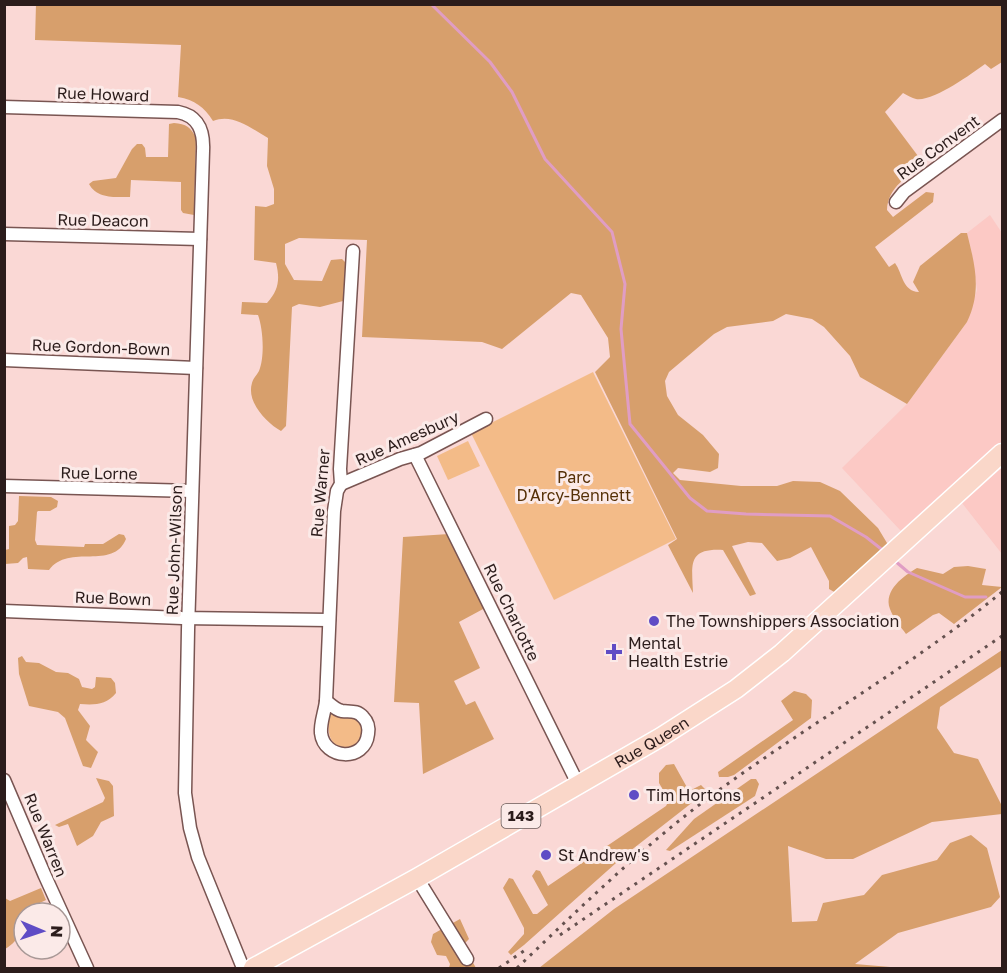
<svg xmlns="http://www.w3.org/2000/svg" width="1007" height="973" font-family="'Golos Text',sans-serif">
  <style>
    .built { fill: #fcc9c5 }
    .green { fill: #f3bb88 }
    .forest { fill: #d79f6c }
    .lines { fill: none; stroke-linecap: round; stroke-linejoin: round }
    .stream { stroke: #e09dc4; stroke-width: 3 }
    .street-casing { stroke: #795552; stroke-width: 15 }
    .primary-casing { stroke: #fff; stroke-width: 21 }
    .street { stroke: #fff; stroke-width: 12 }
    .primary { stroke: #fad7c9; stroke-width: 18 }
    .rail { stroke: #65514f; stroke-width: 3; stroke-dasharray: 3 6; stroke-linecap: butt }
    .poi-dot { fill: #5f4cc5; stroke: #fbeae8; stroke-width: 2 }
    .labels { text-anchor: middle; stroke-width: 6; stroke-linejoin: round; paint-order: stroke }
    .shield { fill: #fbeae8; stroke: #695a58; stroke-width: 1.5 }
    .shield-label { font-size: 15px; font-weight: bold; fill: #2b1c1b }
    .street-label { font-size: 16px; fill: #2b1c1b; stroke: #fbeae8 }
    .park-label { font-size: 16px; fill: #553006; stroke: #fbeae8 }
    .poi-label { font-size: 16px; fill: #2b1c1b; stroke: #fbeae8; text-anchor: start }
  </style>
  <rect width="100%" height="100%" fill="#fad8d5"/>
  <path class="built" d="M990 215 1002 233V554L962 503 915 546 842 468 907 404 967 322 977 290 971 249 967 233Z"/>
  <g class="green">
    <path d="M593 372 676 539 554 600 471 433Z"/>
    <path d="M468 441 480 466 448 480 437 456Z"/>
    <path d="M331 712 354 716 363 724C365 761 317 756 331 712Z"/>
  </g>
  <g class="forest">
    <path d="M36 4 1002 5V62L991 69 985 64C971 74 933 102 916 99 912 98 907 95 903 93L885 112 924 164C908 176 888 187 887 210L893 217 926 192 934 193 933 202 875 247 889 267 895 263C903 274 902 291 919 292L913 282 920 266 961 233H967C975 265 982 291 967 322L907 404 860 377 850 356 824 327 812 319 786 314 773 321 727 327 714 334 669 372 665 381 667 396 678 415 703 435 719 454 718 468 710 472 678 468 673 473 680 480 741 486H777L793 481 820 482 840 491 878 528 887 543 886 549 836 593 829 589V581L811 547 790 558 777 561 762 543 748 542 732 546 756 594 750 596 723 550C687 548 692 565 693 593L668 545 677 539 595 372 610 357 608 338 581 295 571 293 502 349 482 342 362 337 367 240 299 238 285 244V264L294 280 322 281 331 260 342 259 346 263 343 301 320 307 299 304 292 307 286 426 281 431C267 423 246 402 252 383 253 378 257 375 259 371 265 357 263 328 258 315L241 314 242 302 267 303C279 290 280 279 276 263L254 260 255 206 266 207 274 204V189L267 166 268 138C250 128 233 113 213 121 204 107 195 100 178 97L181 45 35 40Z"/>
    <path d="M174 123C186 124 191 127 196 138L194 215 183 213 181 210V182L131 180 130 197C115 197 97 199 89 184L93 181 116 178 132 149 137 144H142L145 148 146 157H168L169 124Z"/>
    <path d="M19 496 51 497 58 501 57 507 50 511H38L37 512 35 540 37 545 84 547 85 544H103L119 534 124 535 126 539C113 571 69 543 49 570L28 569 27 557 23 558 18 563 5 564V550L9 549V526L15 525 18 521Z"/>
    <path d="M449 534 485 608 459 622 480 668 454 681 466 705 475 701 494 739 423 774 419 703 394 702 403 537Z"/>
    <path d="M968 566 986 569 982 585 1002 587 954 624 939 613 933 615 906 634C901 627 893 618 890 609 883 590 904 576 917 568L943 574 954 567Z"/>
    <path d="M1002 650V666L940 707 937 728 954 753 978 759 1002 806V814L932 822 853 859H826L788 846 792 922 817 921 823 903 864 895 882 875 937 860 950 843 971 835 987 848 1000 897 991 907 898 933 855 964 902 968H539L614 909Z"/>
    <path d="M22 656 26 662 39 663 56 672 68 673 79 679 82 687 92 689 95 687 96 677 111 678 115 683 116 693C106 705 95 705 80 704L78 710 90 726 86 740 98 752 91 768 83 766 65 718 58 712 29 706 19 674 18 658Z"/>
    <path d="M794 691 806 694 812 700 811 718 734 775 728 777H719L718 772 793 720 781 701Z"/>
    <path d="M674 764 689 791 701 785 707 791 625 855 524 945 511 955 508 952 524 934V928L503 888 509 878 513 879 533 914H537L548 905 532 876 536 870 540 871 548 886 666 806 669 800 659 783V773L666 765Z"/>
    <path d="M96 778 109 781 113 786 114 816 101 822 93 836 77 846 68 824 59 827 55 825 103 802 105 798Z"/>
    <path d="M751 779H756L759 784 755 796 670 851 666 850 694 819Z"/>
    <path d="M41 888 46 900 21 912C20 930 22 939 5 949V898L10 901Z"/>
    <path d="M460 919 469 939 463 945 476 968H449L450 964 446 956 437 955 431 942 433 934Z"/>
  </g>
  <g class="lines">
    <g class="stream">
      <path d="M431 4 490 62 512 92 545 159 612 232 625 284 621 329 630 424 690 498 707 511 746 514 830 516 866 537 885 552"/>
      <path d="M895 561 908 572 965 597H986"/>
    </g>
    <g class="street-casing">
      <g id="street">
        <path d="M4 107 178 112C199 116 204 132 203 151L188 630 185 793 190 828 198 857 243 968"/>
        <path d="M896 202 904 192 1002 120"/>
        <path d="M4 234 200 239"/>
        <path d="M4 360 196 368"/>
        <path d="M415 455 578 784"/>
        <path d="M341 484 400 459 421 453 486 419"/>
        <path d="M4 486 192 491"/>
        <path d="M4 611 182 618 329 620"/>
        <path d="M326 701 334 511 337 491 341 484 340 469 353 251"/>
        <path d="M326 701C331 705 336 710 342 711 350 712 357 710 363 717 368 722 369 728 368 734 365 762 324 760 321 733 320 723 325 711 326 701Z"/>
        <path d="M4 780 45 876 87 968"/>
        <path d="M417 878 467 959"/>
      </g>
    </g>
    <g class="primary-casing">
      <g id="primary">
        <path id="s1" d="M253 968 417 878 661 737 736 689 782 653 1002 453"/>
      </g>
    </g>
    <use href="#street" class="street"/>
    <use href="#primary" class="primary"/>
    <g class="rail">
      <path d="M560 935 1002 636"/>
      <path d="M499 968 528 948"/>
      <path d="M517 968C580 908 643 846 715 793 809 724 912 666 1002 592"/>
    </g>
  </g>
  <g class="poi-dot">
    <circle cx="654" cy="621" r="6"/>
    <path d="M611 643h6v6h6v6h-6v6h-6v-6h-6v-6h6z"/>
    <circle cx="634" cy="795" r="6"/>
    <circle cx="546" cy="855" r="6"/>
  </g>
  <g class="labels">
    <rect class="shield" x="501.5" y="804" width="39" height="24" rx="4.5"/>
    <g class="shield-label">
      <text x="521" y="821">143</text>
    </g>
    <g class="street-label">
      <text transform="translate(103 94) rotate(2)" y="6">Rue Howard</text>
      <text transform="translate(938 147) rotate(-36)" y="6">Rue Convent</text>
      <text transform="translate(103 220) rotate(1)" y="6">Rue Deacon</text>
      <text transform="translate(101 347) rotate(2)" y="6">Rue Gordon-Bown</text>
      <text transform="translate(407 438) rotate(-24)" y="6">Rue Amesbury</text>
      <text transform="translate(99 473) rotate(1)" y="6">Rue Lorne</text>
      <text transform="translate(320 493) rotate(-85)" y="6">Rue Warner</text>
      <text transform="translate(174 550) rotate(-88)" y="6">Rue John-Wilson</text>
      <text transform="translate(113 598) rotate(2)" y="6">Rue Bown</text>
      <text transform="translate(512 612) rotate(64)" y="6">Rue Charlotte</text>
      <text dy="6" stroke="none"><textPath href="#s1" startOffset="458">Rue Queen</textPath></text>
      <text transform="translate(46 835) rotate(68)" y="6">Rue Warren</text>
    </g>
    <g class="park-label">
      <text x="574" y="483">Parc<tspan x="574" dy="18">D'Arcy-Bennett</tspan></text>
    </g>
    <g class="poi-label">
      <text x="666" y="627">The Townshippers Association</text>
      <text x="628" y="649">Mental<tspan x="628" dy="18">Health Estrie</tspan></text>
      <text x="646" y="801">Tim Hortons</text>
      <text x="558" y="861">St Andrew's</text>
    </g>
  </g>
  <rect width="1007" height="973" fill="none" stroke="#2b1c1b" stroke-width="12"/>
  <g transform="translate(42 931) rotate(92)"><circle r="28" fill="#fbeae8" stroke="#a89896" stroke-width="1.5"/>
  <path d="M0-4.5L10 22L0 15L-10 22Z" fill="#5f4cc5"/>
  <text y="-9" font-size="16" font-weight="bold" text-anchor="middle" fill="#2b1c1b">N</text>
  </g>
</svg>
